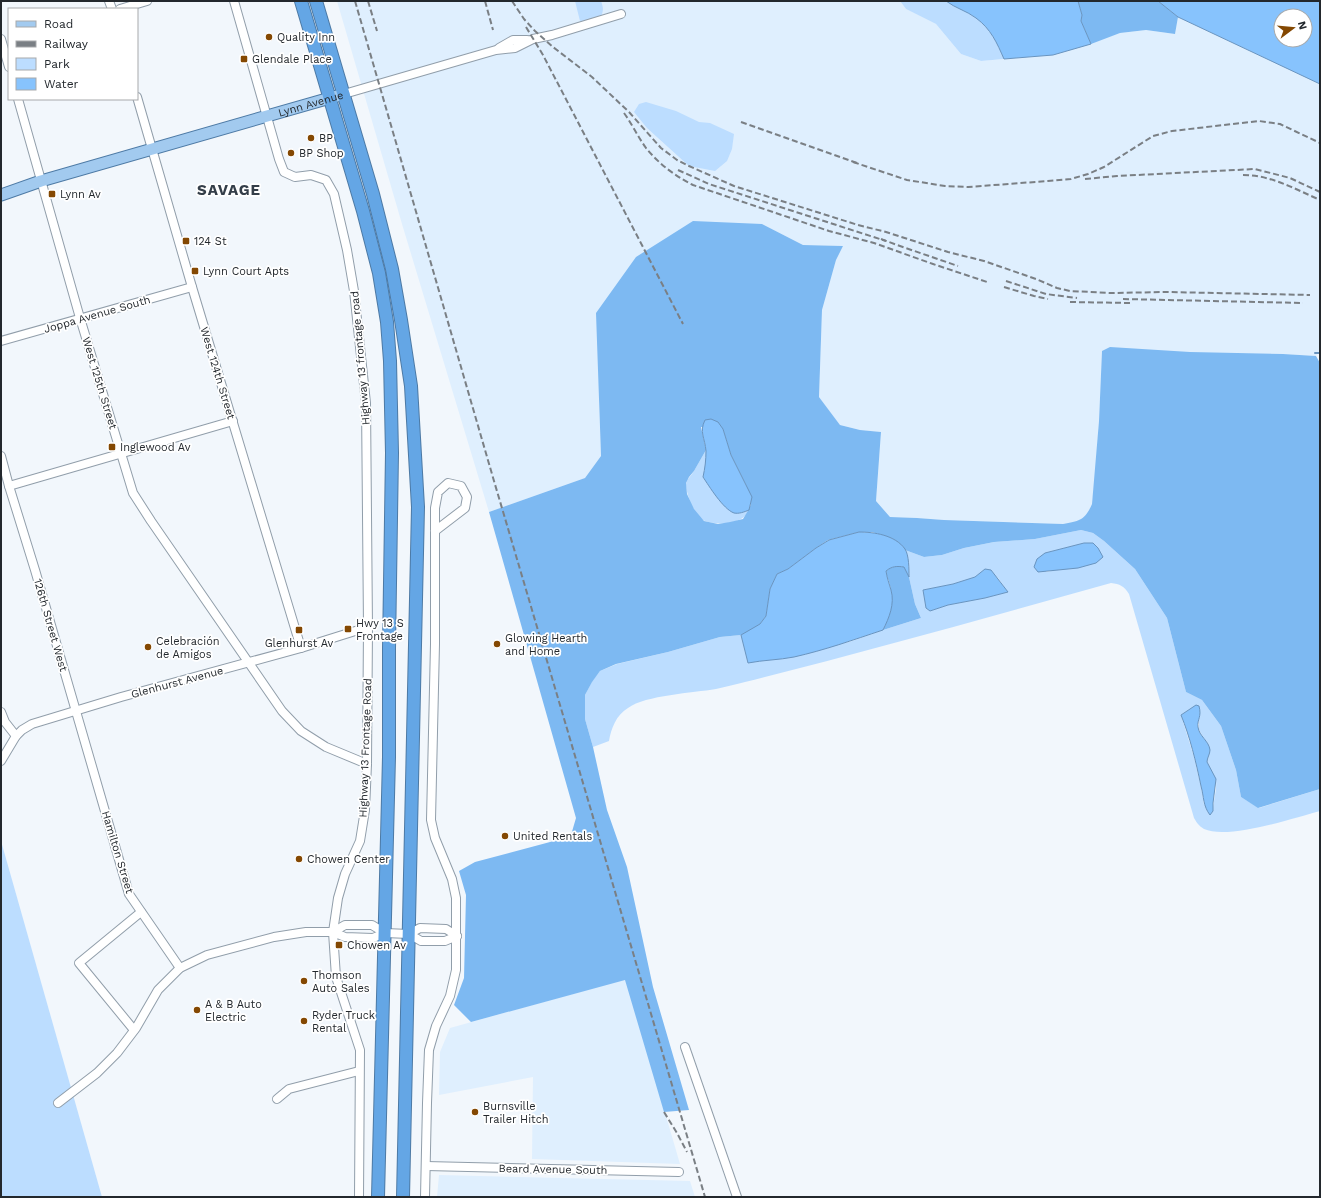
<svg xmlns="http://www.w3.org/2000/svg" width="1321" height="1198" font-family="'Work Sans',sans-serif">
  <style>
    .built { fill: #dfeffe }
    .green { fill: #bcddff; fill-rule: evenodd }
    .forest { fill: #7db9f2; fill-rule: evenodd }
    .water { fill: #87c3fd; stroke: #6994bf; fill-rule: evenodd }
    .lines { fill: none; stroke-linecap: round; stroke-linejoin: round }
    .stream { stroke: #6994bf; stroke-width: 2 }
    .minor-casing { stroke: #919eaa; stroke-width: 10 }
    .major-casing { stroke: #4d7aa5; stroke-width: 13 }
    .highway-casing { stroke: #4d7aa5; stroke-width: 14 }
    .minor { stroke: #fff; stroke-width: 8 }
    .major { stroke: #a2caef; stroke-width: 11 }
    .highway { stroke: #64a6e5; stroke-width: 12 }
    .rail { stroke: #7a7f84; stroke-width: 2; stroke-dasharray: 6 3; stroke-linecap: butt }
    .poi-dot { fill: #844802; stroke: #fff; stroke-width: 1.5 }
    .labels { text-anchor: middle; stroke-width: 3.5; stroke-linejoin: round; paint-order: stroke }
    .poi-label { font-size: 11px; fill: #23282d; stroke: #fff; text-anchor: start }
    .street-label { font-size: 11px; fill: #23282d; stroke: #fff }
    .district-label { font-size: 15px; font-weight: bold; letter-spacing: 1px; fill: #343e49; stroke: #fff }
  </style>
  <rect width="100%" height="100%" fill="#f2f7fc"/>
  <g class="built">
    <path d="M337 1H900L906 9 936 24 961 54 981 61 1053 55 1120 33 1146 30 1175 34 1178 17 1320 84V350L1316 356 1283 354 1102 352 1099 421 1095 480 1092 504 1088 514 1078 522 1063 524 944 520 917 518 890 517 876 501 881 432 860 430 840 425 819 397 822 310 836 260 843 246 803 245 762 224 599 402 601 456 585 478 489 512 402 224Z"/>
    <path d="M626 979 680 1164 532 1159 533 1077 439 1095 440 1052 450 1028Z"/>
    <path d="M439 1175 690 1181 695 1197H437Z"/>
  </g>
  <g class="green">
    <path d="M575 1H601C603 7 604 10 601 16L585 22 580 21Z"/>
    <path d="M900 1H946C955 8 967 11 976 18 991 29 997 43 1004 59L981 61 961 54 936 24 906 9Z"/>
    <path d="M646 102 676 111 699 122 710 123 734 134 732 149 727 161 715 171 689 166 647 128 634 112 639 104Z"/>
    <path d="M706 450V464L703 477 721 501 733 512H744L749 510C747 513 745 517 741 519 731 524 716 525 705 521 695 518 686 494 686 484 687 479 691 476 694 471 698 464 702 457 706 450Z"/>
    <path d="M1081 530 1093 533 1104 541 1135 569 1167 618 1186 692 1202 700 1221 726 1236 770 1241 797 1259 808 1320 789V811C1294 818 1228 840 1204 829 1199 826 1197 823 1194 818L1129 594C1124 586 1120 584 1111 583 989 617 868 651 745 682 736 684 726 687 716 689 693 693 646 695 628 708 616 715 611 729 609 741L593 747 585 719V695L592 681 600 671 617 664 668 652 720 637 741 635 748 663 764 660 792 657 852 641 883 630 921 618 915 604 909 577V564L905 550 924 557 942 555 964 548 994 542 1035 539ZM1084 543 1085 565C1072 569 1059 569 1046 572L1045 553ZM985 569 998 578 1008 592 985 598 948 605 930 611 926 608 923 590 953 584 975 577ZM1191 708 1199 721V730L1208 745 1210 751 1207 762C1210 769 1214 774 1216 782 1217 789 1213 803 1213 811L1204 804 1201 787 1194 757 1181 715Z"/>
    <path d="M1 841 102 1197H1Z"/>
  </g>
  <g class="forest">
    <path d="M1078 1H1158L1178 17 1175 34 1146 30 1120 33 1091 44 1081 21 1082 15Z"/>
    <path d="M693 221 762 224 803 245 843 246 836 260 822 310 819 397 840 425 860 430 881 432 876 501 890 517 917 518 944 520 1063 524C1080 521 1085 520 1092 504L1099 421 1102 351 1110 347 1190 352 1283 354 1316 356 1320 363V789L1258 808 1241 797 1236 770 1221 726 1202 700 1186 692 1167 618 1135 569 1104 541 1093 533 1081 530 1035 539 994 542 964 548 942 555 924 557 905 550 893 539 872 532H859L828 540 816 548 788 569 777 574 770 589 766 616 760 624 752 630 741 635 720 637 668 652 616 664 600 671 592 682 585 695V719L593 747 607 810 627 867 653 987 689 1110 664 1112 625 980 471 1022 454 1005 464 978 466 895 459 871 475 862 565 838 571 835 576 818 489 512 585 478 601 456 596 313 636 257ZM701 427 723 429 731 455 746 485 751 504 749 509 743 519 730 522 718 524 704 521 694 509 687 494 686 483 689 477 694 471 706 450Z"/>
    <path d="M896 566 905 567 909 577 915 604 921 618 883 630C887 621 893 599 891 590 890 583 887 578 886 571L890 568Z"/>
  </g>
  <g class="water">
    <path d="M946 1H1078L1082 15 1081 21 1091 44 1053 55 1004 59C997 43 991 29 976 18 967 11 955 8 946 1Z"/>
    <path d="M1158 1H1320V84L1178 17ZM1281 16H1305V40H1281Z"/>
    <path d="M711 419 718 422 723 429 731 455 752 497 749 510C744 512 739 514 734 513 723 509 709 486 703 477 705 468 706 460 706 451 705 438 699 432 705 420Z"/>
    <path d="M859 532C874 532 895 535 905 549 909 555 909 569 909 577L904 567C897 566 892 566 886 571 887 578 889 583 891 590 895 604 889 618 883 630 853 640 825 650 794 657 779 660 763 660 748 663L741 635 760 624 766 616 770 589 777 574 788 569 816 548 829 540Z"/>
    <path d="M1084 543H1093L1098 548 1103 557 1096 563 1078 568 1038 572 1034 567 1037 559 1045 553Z"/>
    <path d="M985 569 991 570 1008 592 985 598 948 605 930 611 926 608 923 590 953 584 975 577Z"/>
    <path d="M1196 705 1199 706C1202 717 1197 719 1198 727 1199 736 1209 741 1210 750 1210 754 1207 758 1207 762L1216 779 1213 803V811L1210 815C1203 806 1204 797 1201 786 1196 762 1190 737 1181 715Z"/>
  </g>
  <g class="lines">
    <path class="stream" d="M1315 353H1320"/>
    <g class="minor-casing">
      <g id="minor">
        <path d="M109 1 112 9"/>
        <path d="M234 1 279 159 284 172 295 177 311 175 326 180 334 194 347 250 354 291 366 403 368 627 367 764 365 810 360 841 345 874 338 898 333 932 336 977 360 1050 359 1197"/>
        <path d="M120 9 147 1"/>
        <path d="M1 39 9 67"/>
        <path d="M499 48 513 40H527"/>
        <path d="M344 94 496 50 515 48 533 39 552 35 621 14"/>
        <path d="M137 97 192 287 301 648"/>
        <path d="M18 99 80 318 133 493 151 521 282 711 301 731 326 747 367 764"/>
        <path d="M1 341 192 287"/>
        <path d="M1 456 9 486 35 570 129 894 180 968"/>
        <path d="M9 486 233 421"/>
        <path d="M1 712 5 722 16 736"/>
        <path d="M1 761 16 736 22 730 32 724 121 697 301 648 368 627"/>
        <path d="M333 932 345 925H372L385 933"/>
        <path d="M409 934 420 928 446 929 457 936"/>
        <path d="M134 1030 79 963 141 912"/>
        <path d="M685 1047 737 1197"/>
        <path d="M277 1099 289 1089 359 1071"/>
        <path d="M58 1103 97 1073 117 1053 136 1028 158 990 180 968 207 955 274 937 306 932H333L345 937 373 938 385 933 409 934 421 941H445L457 936"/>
        <path d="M426 1166 679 1172"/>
        <path d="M425 1197 427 1103 429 1050 436 1026 450 996 456 970V898L452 879 435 838 431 820 435 644V508L438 492 448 483 461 486 467 497 465 508 435 531"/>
      </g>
    </g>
    <g class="major-casing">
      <g id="major">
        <path id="s1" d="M1 195 41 181 344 94"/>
      </g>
    </g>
    <g class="highway-casing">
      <g id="highway">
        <path d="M301 1 363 211 379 273 387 322 390 361 392 453 389 648V757L378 1197"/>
        <path d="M316 1 373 194 392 269 401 320 411 386 418 507 403 1197"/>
      </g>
    </g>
    <use href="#minor" class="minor"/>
    <use href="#major" class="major"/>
    <use href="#highway" class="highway"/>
    <g class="rail">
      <path d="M355 1 494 481 705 1197"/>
      <path d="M368 1 377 31"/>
      <path d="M485 1 493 30"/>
      <path d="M512 1 524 19 535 31 553 47 592 77 629 112 661 148 677 160 689 166 734 186 858 225 886 232 948 252 984 261 1036 279 1057 288 1070 291 1111 293 1166 292 1310 295"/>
      <path d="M526 27 543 55 683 324"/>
      <path d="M624 113C632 124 638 137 646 148 659 164 675 176 693 185L829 231 874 243 933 264 987 282"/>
      <path d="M741 122 857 163"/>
      <path d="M853 162 907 180 945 186 968 187 1048 181 1071 179 1088 174 1104 167 1153 136 1172 131 1259 121 1280 124 1320 143"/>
      <path d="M678 170 709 184 886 241"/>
      <path d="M1243 175C1271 175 1295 189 1320 200"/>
      <path d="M1085 179 1117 176 1255 169 1290 178 1320 192"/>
      <path d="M881 239 897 245 958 266"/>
      <path d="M1006 281 1046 294 1077 298"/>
      <path d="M1004 287 1034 296 1048 299"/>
      <path d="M1123 299 1303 303"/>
      <path d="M1070 302 1130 303"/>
      <path d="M664 1112 677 1133 687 1152"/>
    </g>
  </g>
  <g class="poi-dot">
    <circle cx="269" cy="37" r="4"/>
    <rect x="240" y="55" width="8" height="8" rx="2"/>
    <circle cx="311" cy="138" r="4"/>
    <circle cx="291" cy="153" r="4"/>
    <rect x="48" y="190" width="8" height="8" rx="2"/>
    <rect x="182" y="237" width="8" height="8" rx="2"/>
    <rect x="191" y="267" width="8" height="8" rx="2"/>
    <rect x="108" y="443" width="8" height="8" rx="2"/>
    <rect x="344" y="625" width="8" height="8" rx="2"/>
    <rect x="295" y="626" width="8" height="8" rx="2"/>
    <circle cx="497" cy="644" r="4"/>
    <circle cx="148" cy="647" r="4"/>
    <circle cx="505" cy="836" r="4"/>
    <circle cx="299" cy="859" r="4"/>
    <rect x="335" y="941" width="8" height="8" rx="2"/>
    <circle cx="304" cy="981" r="4"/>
    <circle cx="197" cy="1010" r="4"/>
    <circle cx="304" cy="1021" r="4"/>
    <circle cx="475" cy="1112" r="4"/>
  </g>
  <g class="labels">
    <g class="poi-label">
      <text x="277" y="41">Quality Inn</text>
      <text x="252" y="63">Glendale Place</text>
      <text x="319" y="142">BP</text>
      <text x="299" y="157">BP Shop</text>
      <text x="60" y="198">Lynn Av</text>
      <text x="194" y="245">124 St</text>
      <text x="203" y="275">Lynn Court Apts</text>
      <text x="120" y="451">Inglewood Av</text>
      <text x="356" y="627">Hwy 13 S<tspan x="356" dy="13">Frontage</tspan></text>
      <text x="505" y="642">Glowing Hearth<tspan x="505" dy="13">and Home</tspan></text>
      <text x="156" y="645">Celebración<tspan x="156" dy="13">de Amigos</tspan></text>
      <text x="299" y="647" text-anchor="middle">Glenhurst Av</text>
      <text x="513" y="840">United Rentals</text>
      <text x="307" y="863">Chowen Center</text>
      <text x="347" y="949">Chowen Av</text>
      <text x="312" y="979">Thomson<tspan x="312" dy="13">Auto Sales</tspan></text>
      <text x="205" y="1008">A &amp; B Auto<tspan x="205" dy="13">Electric</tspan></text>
      <text x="312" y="1019">Ryder Truck<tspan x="312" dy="13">Rental</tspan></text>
      <text x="483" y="1110">Burnsville<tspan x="483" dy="13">Trailer Hitch</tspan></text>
    </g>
    <g class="street-label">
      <text dy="4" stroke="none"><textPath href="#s1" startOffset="323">Lynn Avenue</textPath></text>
      <text transform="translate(97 314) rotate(-16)" y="4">Joppa Avenue South</text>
      <text transform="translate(360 358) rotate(-95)" y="4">Highway 13 frontage road</text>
      <text transform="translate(218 373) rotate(73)" y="4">West 124th Street</text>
      <text transform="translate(100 383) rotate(73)" y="4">West 125th Street</text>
      <text transform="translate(51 625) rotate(74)" y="4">126th Street West</text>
      <text transform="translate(177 682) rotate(-15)" y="4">Glenhurst Avenue</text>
      <text transform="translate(365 748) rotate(-88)" y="4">Highway 13 Frontage Road</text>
      <text transform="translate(118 852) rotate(73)" y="4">Hamilton Street</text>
      <text transform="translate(553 1169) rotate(1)" y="4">Beard Avenue South</text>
    </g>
    <g class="district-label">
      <text x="229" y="195">SAVAGE</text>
    </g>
  </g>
  <rect width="1321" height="1198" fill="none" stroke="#23282d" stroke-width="4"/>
  <rect x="8" y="8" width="130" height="92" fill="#ffffff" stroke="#a7a9ab"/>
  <rect x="16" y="21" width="20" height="6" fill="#a2caef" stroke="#a7a9ab"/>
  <text x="44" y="28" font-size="12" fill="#23282d">Road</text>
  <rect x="16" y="41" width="20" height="6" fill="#7a7f84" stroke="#a7a9ab"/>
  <text x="44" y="48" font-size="12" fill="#23282d">Railway</text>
  <rect x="16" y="58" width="20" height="12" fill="#bcddff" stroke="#a7a9ab"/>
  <text x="44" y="68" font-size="12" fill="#23282d">Park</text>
  <rect x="16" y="78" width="20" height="12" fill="#87c3fd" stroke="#a7a9ab"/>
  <text x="44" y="88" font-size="12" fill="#23282d">Water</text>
  <g transform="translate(1293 28) rotate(74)"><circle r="19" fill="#ffffff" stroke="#a7a9ab"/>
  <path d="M0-3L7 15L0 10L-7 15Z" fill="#844802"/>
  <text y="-6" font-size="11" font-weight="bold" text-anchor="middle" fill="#23282d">N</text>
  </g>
</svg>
